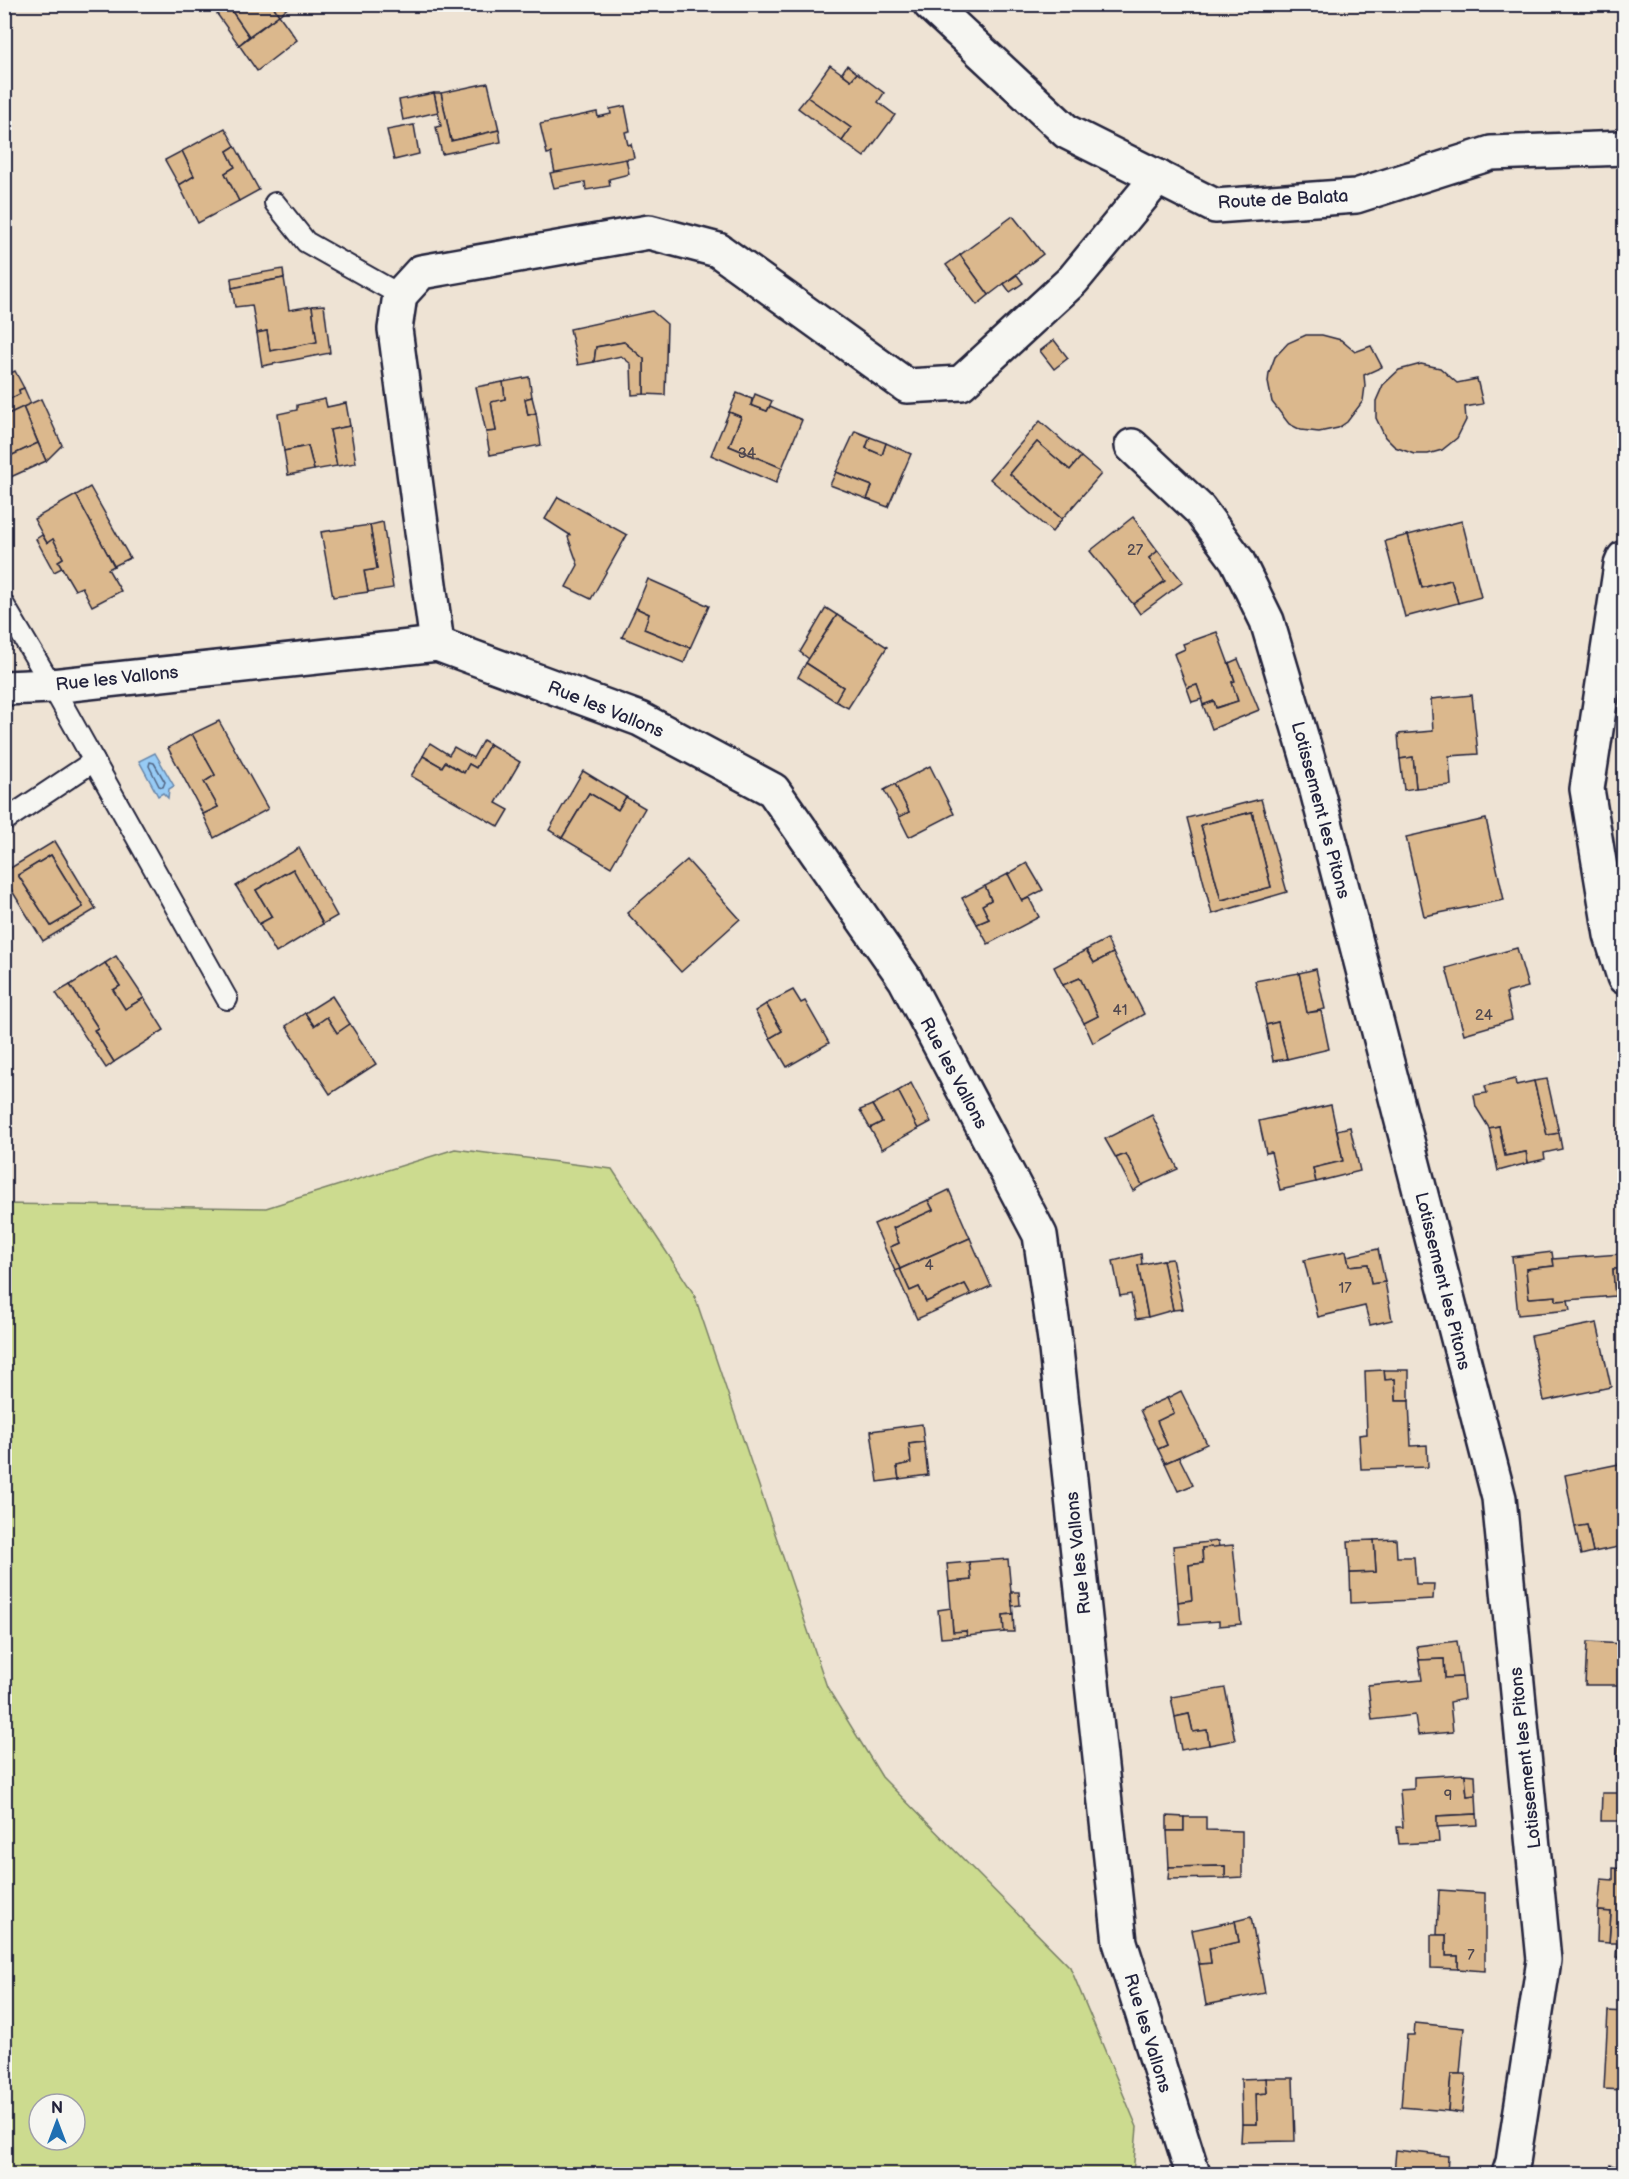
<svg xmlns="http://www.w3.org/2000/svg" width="1629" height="2179" font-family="'Balsamiq Sans',sans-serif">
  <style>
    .green { fill: #ccdb8f; stroke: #777e65; stroke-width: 1.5; fill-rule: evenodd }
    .water { fill: #97cbf5; stroke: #6887ab; stroke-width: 1.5 }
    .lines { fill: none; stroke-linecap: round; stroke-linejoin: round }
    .shore { stroke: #516685; stroke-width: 1.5 }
    .building { fill: #dbb88d; stroke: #22223b; stroke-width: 1.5; fill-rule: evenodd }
    .lane-casing { stroke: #22223b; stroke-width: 24 }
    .street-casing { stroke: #22223b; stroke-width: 38 }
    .secondary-casing { stroke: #22223b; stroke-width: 38 }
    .lane { stroke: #f6f6f2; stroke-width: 20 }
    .street { stroke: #f6f6f2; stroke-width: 33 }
    .secondary { stroke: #f6f6f2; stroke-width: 33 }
    .labels { text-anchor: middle; stroke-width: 4.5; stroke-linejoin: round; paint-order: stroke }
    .number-label { font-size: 15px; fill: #504850 }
    .street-label { font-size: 18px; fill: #22223b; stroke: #f6f6f2 }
  </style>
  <rect width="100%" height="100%" fill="#eee3d4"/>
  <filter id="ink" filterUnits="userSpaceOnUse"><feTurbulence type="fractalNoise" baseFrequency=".0167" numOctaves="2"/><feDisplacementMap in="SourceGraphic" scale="12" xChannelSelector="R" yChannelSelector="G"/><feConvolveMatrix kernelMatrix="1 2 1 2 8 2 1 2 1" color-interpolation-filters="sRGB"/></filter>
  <g filter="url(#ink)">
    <path class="green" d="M455 1149 612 1169 694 1294 827 1687 882 1777 1070 1967 1137 2127 1133 2174H5V1204L266 1208ZM39 2104H75V2140H39Z"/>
    <path class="water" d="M155 753 174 786 169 789 168 798 163 793 158 796 139 761Z"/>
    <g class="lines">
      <path class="shore" d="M150 762 154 763 165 782 163 787 159 786 149 766Z"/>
    </g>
    <g class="building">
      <path d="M210 4H227L249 36 239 45Z"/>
      <path d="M227 4H272L279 15 249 36Z"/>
      <path d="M272 4H292L279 15Z"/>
      <path d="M279 15 297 40 257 71 239 45Z"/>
      <path d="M830 65 851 80 857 73 884 93 878 102 895 115 864 157 842 141 851 128 807 97Z"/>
      <path d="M847 65 857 73 851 80 842 73Z"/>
      <path d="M488 83 499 130 451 141 441 93Z"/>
      <path d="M434 93H441L451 141 499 130 501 142 442 154 436 127 441 126Z"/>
      <path d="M434 93 438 112 403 120 399 100Z"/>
      <path d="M807 97 851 128 842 141 798 108Z"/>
      <path d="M625 106 630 131 625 132 628 145 631 144 634 158 555 173 551 153 547 154 540 124 597 112 598 117 611 114 610 109Z"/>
      <path d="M414 125 419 154 394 160 387 130Z"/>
      <path d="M225 128 235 146 227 151 235 167 225 173 239 201 198 223 179 185 194 176 182 151Z"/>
      <path d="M235 146 259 190 239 201 225 173 235 167 227 151Z"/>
      <path d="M182 151 194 176 179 185 165 160Z"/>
      <path d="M626 159 629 174 609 179 610 186 586 190 585 182 554 188 550 173Z"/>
      <path d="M1013 216 1043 254 989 295 960 255Z"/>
      <path d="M960 255 989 295 977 305 946 265Z"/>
      <path d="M283 269 284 278 232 288 231 278Z"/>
      <path d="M1017 275 1023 283 1010 292 1004 284Z"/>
      <path d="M284 278 289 310 312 306 317 342 270 351 267 331 257 333 252 305 235 307 232 288Z"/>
      <path d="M324 305 330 353 262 366 257 333 267 331 270 351 317 342 312 306Z"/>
      <path d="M652 311 667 324 665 395 644 394V359L624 342 596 347 594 362 578 365 570 329Z"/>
      <path d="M1306 335H1322L1341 340 1355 352 1371 346 1382 367 1364 375 1365 386 1363 401 1347 422 1338 428 1319 432 1301 430 1289 424 1272 402 1268 382 1269 373 1275 357 1288 343Z"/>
      <path d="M1054 340 1068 358 1054 369 1040 351Z"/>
      <path d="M624 342 644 359V394L632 395 631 364 621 356 594 362 596 347Z"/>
      <path d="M1421 364 1440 368 1457 383 1477 379 1483 404 1465 407 1466 420 1457 438 1442 450 1428 454H1414L1395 447 1385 437 1376 418V401L1383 385 1399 370Z"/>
      <path d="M15 371 24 388 19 390 20 394 4 402V376Z"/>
      <path d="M529 377 532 397 525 399 528 415 536 413 541 445 490 455 486 432 496 431 491 402 505 399 503 382Z"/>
      <path d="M503 382 505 399 491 402 496 431 486 432 476 387Z"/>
      <path d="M24 388 31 404 8 414 4 402 20 394 19 390Z"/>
      <path d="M737 393 752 399 751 405 767 411 770 406 802 420 782 468 729 446 741 417 729 412Z"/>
      <path d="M755 394 772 401 767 411 751 405Z"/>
      <path d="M532 397 536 413 528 415 525 399Z"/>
      <path d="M41 399 62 445 46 461 23 407Z"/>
      <path d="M325 399 327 407 346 403 350 426 330 430 337 466 314 470 308 446 284 451 278 414 297 410V405Z"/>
      <path d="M23 407 38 443 4 459V416Z"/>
      <path d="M729 412 741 417 729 446 782 468 776 483 711 455Z"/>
      <path d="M1040 421 1081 457 1070 470 1037 442 1010 474 1062 519 1052 532 990 479Z"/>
      <path d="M350 426 356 463 337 466 330 430Z"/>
      <path d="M855 431 870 437 866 448 882 455 886 443 911 454 888 507 867 499 872 486 836 472Z"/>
      <path d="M870 437 886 443 882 455 866 448Z"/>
      <path d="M1037 442 1070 470 1081 457 1101 474 1062 519 1010 474Z"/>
      <path d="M38 443 46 461 4 480V459Z"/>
      <path d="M308 446 314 470 288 475 284 451Z"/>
      <path d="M836 472 872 486 867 499 830 485Z"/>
      <path d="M90 487 130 558 114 566 76 495Z"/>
      <path d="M76 495 114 566 108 569 121 591 92 606 82 587 75 590 58 561 63 558 53 539 47 543 34 519Z"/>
      <path d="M558 497 627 535 591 599 566 587 578 565 568 537 570 535 545 519Z"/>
      <path d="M1133 517 1158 551 1149 558 1165 581 1133 604 1090 551Z"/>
      <path d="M1462 521 1481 597 1458 603 1451 580 1422 588 1408 535Z"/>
      <path d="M383 522 393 588 368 592 364 571 377 569 370 525Z"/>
      <path d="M370 525 377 569 364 571 368 592 333 597 321 532Z"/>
      <path d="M42 535 47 543 53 539 63 558 58 561 62 568 54 572 36 539Z"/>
      <path d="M1408 535 1422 588 1451 580 1458 603 1405 617 1385 541Z"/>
      <path d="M1158 551 1183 582 1140 614 1133 604 1165 581 1149 558Z"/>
      <path d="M648 579 709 606 690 648 644 629 649 614 636 608Z"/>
      <path d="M636 608 649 614 644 629 690 648 684 663 622 637Z"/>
      <path d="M826 608 837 615 809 659 800 652Z"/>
      <path d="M837 615 887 647 848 708 835 701 843 687 806 663Z"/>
      <path d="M1217 632 1235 681 1232 682 1238 701 1216 708 1214 701 1203 705 1197 685 1187 688 1174 654 1185 649 1183 644Z"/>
      <path d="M1238 659 1259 710 1212 729 1203 705 1214 701 1216 708 1238 701 1232 682 1235 681 1229 663Z"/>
      <path d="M806 663 843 687 835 701 798 677Z"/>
      <path d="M1197 685 1202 699 1192 702 1187 688Z"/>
      <path d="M1472 695 1478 754 1449 756 1451 785 1416 788 1413 757 1400 759 1398 734 1433 731 1431 699Z"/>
      <path d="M219 721 268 809 214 838 203 814 218 807 204 782 215 775 192 734Z"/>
      <path d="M192 734 215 775 204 782 218 807 203 814 168 748Z"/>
      <path d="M483 740 490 744 476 768 469 764 464 773 445 762 442 767 423 756 430 743 449 755 454 747 473 758Z"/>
      <path d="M490 744 520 762 496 803 509 810 499 827 411 776 423 756 442 767 445 762 464 773 469 764 476 768Z"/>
      <path d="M1413 757 1416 788 1404 790 1400 759Z"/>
      <path d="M930 766 954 814 909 837 899 817 909 812 895 784Z"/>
      <path d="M583 771 626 797 618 810 589 793 562 838 549 830Z"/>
      <path d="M895 784 909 812 899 817 884 790Z"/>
      <path d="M589 793 618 810 626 797 645 808 611 867 562 838Z"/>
      <path d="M1261 799 1287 892 1212 914 1187 818ZM1252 812 1271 887 1221 900 1201 825Z"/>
      <path d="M1252 812 1271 887 1221 900 1201 825Z"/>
      <path d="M1486 819 1504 900 1424 916 1406 837Z"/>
      <path d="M55 841 96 909 43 941 4 878V872ZM51 855 83 907 51 926 18 875Z"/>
      <path d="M299 848 337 916 323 924 293 869 256 890 272 917 259 924 236 886Z"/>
      <path d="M51 855 83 907 51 926 18 875Z"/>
      <path d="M687 860 740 919 681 972 627 913Z"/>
      <path d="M1027 863 1043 890 1022 901 1008 874Z"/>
      <path d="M293 869 323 924 276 953 259 924 272 917 256 890Z"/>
      <path d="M1008 874 1022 901 1029 898 1039 917 988 944 977 924 989 919 982 905 991 900 985 886Z"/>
      <path d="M985 886 991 900 982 905 989 919 977 924 962 898Z"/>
      <path d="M1107 939 1113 953 1094 963 1086 950Z"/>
      <path d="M1517 948 1528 987 1506 993 1512 1020 1464 1034 1446 968Z"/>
      <path d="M1086 950 1094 963 1113 953 1144 1014 1093 1043 1084 1023 1098 1016 1080 978 1063 985 1054 967Z"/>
      <path d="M116 956 144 998 125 1009 113 990 120 986 105 963Z"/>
      <path d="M105 963 120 986 113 990 125 1009 144 998 164 1030 114 1062 94 1030 98 1028 70 985Z"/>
      <path d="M1316 969 1325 1009 1307 1013 1299 973Z"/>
      <path d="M1299 973 1307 1013 1321 1011 1329 1049 1287 1059 1278 1022 1266 1025 1255 981Z"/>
      <path d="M1080 978 1098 1016 1084 1023 1063 985Z"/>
      <path d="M70 985 98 1028 94 1030 114 1062 106 1068 56 993Z"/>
      <path d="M793 990 801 1003 805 1001 829 1043 787 1067 770 1038 782 1031 766 1004Z"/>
      <path d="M332 996 350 1024 337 1033 327 1017 314 1026 305 1013Z"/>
      <path d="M766 1004 782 1031 770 1038 755 1011Z"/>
      <path d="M305 1013 314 1026 327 1017 337 1033 350 1024 376 1064 330 1094 286 1026Z"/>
      <path d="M1278 1022 1287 1059 1273 1061 1266 1025Z"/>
      <path d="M1515 1079 1516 1085 1534 1081 1547 1135 1559 1133 1562 1149 1544 1153 1545 1159 1528 1163 1526 1152 1505 1156 1499 1126 1489 1128 1476 1107 1474 1095 1487 1093 1485 1086Z"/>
      <path d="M1547 1079 1559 1133 1547 1135 1534 1081Z"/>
      <path d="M911 1083 931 1122 918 1129 898 1091Z"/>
      <path d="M898 1091 918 1129 882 1149 870 1128 882 1122 872 1105Z"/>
      <path d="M872 1105 882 1122 870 1128 860 1110Z"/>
      <path d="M1331 1105 1343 1161 1313 1168 1316 1182 1280 1190 1271 1152 1266 1153 1259 1121Z"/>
      <path d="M1152 1115 1178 1169 1142 1185 1126 1154 1116 1158 1105 1139Z"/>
      <path d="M1499 1126 1505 1156 1526 1152 1528 1163 1498 1171 1489 1128Z"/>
      <path d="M1350 1127 1360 1171 1316 1182 1313 1168 1343 1161 1337 1130Z"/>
      <path d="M1126 1154 1142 1185 1133 1191 1116 1158Z"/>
      <path d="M949 1190 970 1238 900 1269 890 1247 899 1243 893 1228 933 1210 928 1200Z"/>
      <path d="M928 1200 933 1210 893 1228 899 1243 890 1247 900 1269 895 1271 874 1224Z"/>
      <path d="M970 1238 991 1286 971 1295 965 1284 926 1302 919 1287 910 1291 900 1269Z"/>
      <path d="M1378 1249 1385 1282 1371 1284 1368 1264 1349 1266 1347 1256Z"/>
      <path d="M1346 1251 1349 1266 1368 1264 1371 1284 1385 1282 1392 1320 1370 1325 1365 1306 1318 1317 1304 1260Z"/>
      <path d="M1552 1252 1554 1266 1526 1269 1529 1298 1556 1296V1301L1568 1300 1570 1310 1518 1315 1512 1257Z"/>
      <path d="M1141 1254 1142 1264 1138 1265 1148 1317 1136 1319 1131 1294 1120 1296 1113 1261Z"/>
      <path d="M1620 1254 1621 1269H1613L1615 1296 1556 1301V1296L1529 1298 1526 1269 1554 1266 1553 1259Z"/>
      <path d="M1172 1259 1183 1309 1173 1310 1163 1260Z"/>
      <path d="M1163 1260 1173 1310 1148 1317 1138 1265Z"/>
      <path d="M900 1269 910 1291 919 1287 926 1302 965 1284 971 1295 917 1319 895 1271Z"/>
      <path d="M1613 1269H1624V1295L1615 1296Z"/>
      <path d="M1597 1323 1611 1387 1544 1401 1531 1336Z"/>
      <path d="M1384 1370H1409V1401H1396L1395 1379 1385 1380Z"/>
      <path d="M1384 1370 1385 1380 1395 1379 1396 1401H1409L1411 1446 1427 1445 1428 1467 1361 1469 1359 1435 1367 1434 1365 1371Z"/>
      <path d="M1181 1391 1207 1444 1165 1463 1158 1449 1167 1445 1157 1421 1174 1413 1167 1398Z"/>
      <path d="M1167 1398 1174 1413 1157 1421 1167 1445 1158 1449 1140 1410Z"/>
      <path d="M922 1424 924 1442 909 1444 911 1463 897 1466 899 1479 878 1482 871 1431Z"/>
      <path d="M924 1442 928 1475 899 1479 897 1466 911 1463 909 1444Z"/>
      <path d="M1179 1457 1193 1485 1178 1491 1165 1463Z"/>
      <path d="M1624 1463V1483L1620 1484 1624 1507V1518H1620L1624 1546 1593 1552 1587 1525 1575 1527 1565 1475Z"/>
      <path d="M1587 1525 1593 1552 1581 1555 1575 1527Z"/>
      <path d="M1396 1539 1397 1557H1414L1416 1584H1434L1433 1599 1351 1603 1350 1573 1376 1572 1374 1540Z"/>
      <path d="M1374 1540 1376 1572 1350 1573 1348 1541Z"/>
      <path d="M1218 1541 1219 1547 1202 1548 1203 1563 1189 1565 1192 1600 1178 1602 1173 1546Z"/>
      <path d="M1233 1545 1241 1624 1219 1626V1621L1180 1624 1178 1602 1192 1600 1189 1565 1203 1563 1202 1548Z"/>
      <path d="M1008 1559 1013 1614 1003 1615 1004 1632 967 1636 966 1631 953 1632 949 1582 971 1580 969 1562Z"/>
      <path d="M969 1562 971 1580 949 1582 947 1564Z"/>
      <path d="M1011 1592H1019L1020 1605 1012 1606Z"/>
      <path d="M951 1608 953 1632 966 1631 967 1636 941 1638 938 1610Z"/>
      <path d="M1013 1614 1014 1632H1004L1003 1615Z"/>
      <path d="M1457 1641 1462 1677 1445 1678 1444 1659 1419 1660 1417 1646Z"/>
      <path d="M1587 1642 1624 1644V1685H1585Z"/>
      <path d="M1444 1659 1445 1678 1462 1677 1464 1699 1450 1702 1453 1732 1418 1735 1415 1715 1372 1720 1368 1685 1422 1680 1419 1660Z"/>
      <path d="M1225 1688 1235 1740 1209 1745 1207 1730 1193 1732 1189 1714 1175 1717 1171 1697Z"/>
      <path d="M1189 1714 1193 1732 1207 1730 1209 1745 1181 1750 1175 1717Z"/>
      <path d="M1618 1743H1624V1760H1617Z"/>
      <path d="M1617 1760H1624V1821H1601L1602 1793H1620Z"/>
      <path d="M1465 1774 1467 1796 1476 1795 1477 1814 1437 1816 1439 1842 1399 1844 1397 1827H1403L1400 1790 1414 1789V1777Z"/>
      <path d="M1465 1774 1475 1775 1476 1795 1467 1796Z"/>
      <path d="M1477 1814 1478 1825 1437 1827V1816Z"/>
      <path d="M1167 1816 1184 1817V1831H1167Z"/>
      <path d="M1184 1817H1206V1830L1242 1831V1877L1225 1878V1866L1169 1867 1167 1831H1184Z"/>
      <path d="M1225 1866V1878L1168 1879 1169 1867Z"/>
      <path d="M1613 1868 1624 1869V1943H1609L1611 1912 1598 1911 1601 1879 1613 1880Z"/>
      <path d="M1439 1890 1485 1893V1971L1458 1969V1956H1446V1935H1437Z"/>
      <path d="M1598 1911 1611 1912 1609 1943 1597 1942Z"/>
      <path d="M1251 1917 1265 1993 1206 2005 1199 1964 1211 1963 1209 1948 1239 1942 1235 1921Z"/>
      <path d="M1235 1921 1239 1942 1209 1948 1211 1963 1199 1964 1192 1930Z"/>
      <path d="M1431 1935H1446V1956H1458V1969L1431 1968Z"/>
      <path d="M1617 1943H1624V1958L1616 1957Z"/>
      <path d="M1608 2011 1624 2012V2029L1621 2028 1619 2064H1624V2090L1604 2089Z"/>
      <path d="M1415 2023 1464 2028 1460 2074H1451L1448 2111 1401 2107 1407 2035H1414Z"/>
      <path d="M1621 2028 1624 2029V2064H1619Z"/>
      <path d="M1451 2074H1466L1462 2113 1448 2111Z"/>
      <path d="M1266 2078H1293L1295 2141 1241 2142 1242 2124H1257L1256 2094 1267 2093Z"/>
      <path d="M1266 2078 1267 2093 1256 2094 1257 2124H1242L1241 2079Z"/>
      <path d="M1396 2150 1448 2156 1447 2174H1394Z"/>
      <path d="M1610 2165 1624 2168V2174H1608Z"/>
    </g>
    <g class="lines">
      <g class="lane-casing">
        <g id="lane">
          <path d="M275 203 306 242 400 295"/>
          <path d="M4 605 52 686 227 999"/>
          <path d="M4 821 94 761"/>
        </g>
      </g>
      <g class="street-casing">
        <g id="street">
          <path d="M1132 446 1199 509 1237 560 1267 621 1315 783 1499 1498 1544 1960 1513 2162 1509 2174"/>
          <path d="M437 644 395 329 400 295 421 272 649 232 718 250 907 386 961 383 1073 280 1158 177"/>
          <path d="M4 688 52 686 437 644 640 719 773 790 905 979 1040 1235 1055 1340 1120 1942 1193 2174"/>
        </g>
      </g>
      <g class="secondary-casing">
        <g id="secondary">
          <path d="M930 4 1067 132 1215 206 1356 196 1491 153 1624 148"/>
          <path d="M1624 558 1621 565 1587 789 1611 935 1624 977"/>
        </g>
      </g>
      <use href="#lane" class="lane"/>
      <use href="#street" class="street"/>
      <use href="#secondary" class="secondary"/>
    </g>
  </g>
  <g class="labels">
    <g class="number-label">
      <text x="747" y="458">34</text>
      <text x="1135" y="555">27</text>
      <text x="1120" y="1015">41</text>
      <text x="1484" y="1020">24</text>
      <text x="929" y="1270">4</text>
      <text x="1345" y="1293">17</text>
      <text x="1448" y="1800">9</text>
      <text x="1471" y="1960">7</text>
    </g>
    <g class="street-label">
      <text transform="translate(1283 199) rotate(-3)" y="6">Route de Balata</text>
      <text transform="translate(117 678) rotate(-6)" y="6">Rue les Vallons</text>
      <text transform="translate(606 709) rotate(22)" y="6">Rue les Vallons</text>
      <text transform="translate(1321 810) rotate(75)" y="6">Lotissement les Pitons</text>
      <text transform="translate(954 1073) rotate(62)" y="6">Rue les Vallons</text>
      <text transform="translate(1443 1281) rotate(76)" y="6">Lotissement les Pitons</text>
      <text transform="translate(1078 1553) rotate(-96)" y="6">Rue les Vallons</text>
      <text transform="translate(1525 1758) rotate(-96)" y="6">Lotissement les Pitons</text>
      <text transform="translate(1148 2033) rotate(73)" y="6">Rue les Vallons</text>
    </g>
  </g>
  <rect width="1629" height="2179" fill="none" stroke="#f6f6f2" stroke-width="24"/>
  <rect x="12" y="12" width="1605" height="2155" fill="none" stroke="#22223b" stroke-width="2" filter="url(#ink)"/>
  <g transform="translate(57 2122)"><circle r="28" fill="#f6f6f2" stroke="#a1a1a9" stroke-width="1.5"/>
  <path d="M0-4.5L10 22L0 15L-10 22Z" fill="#1f6fb2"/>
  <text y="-9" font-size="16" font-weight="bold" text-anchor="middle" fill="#22223b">N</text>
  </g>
</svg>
